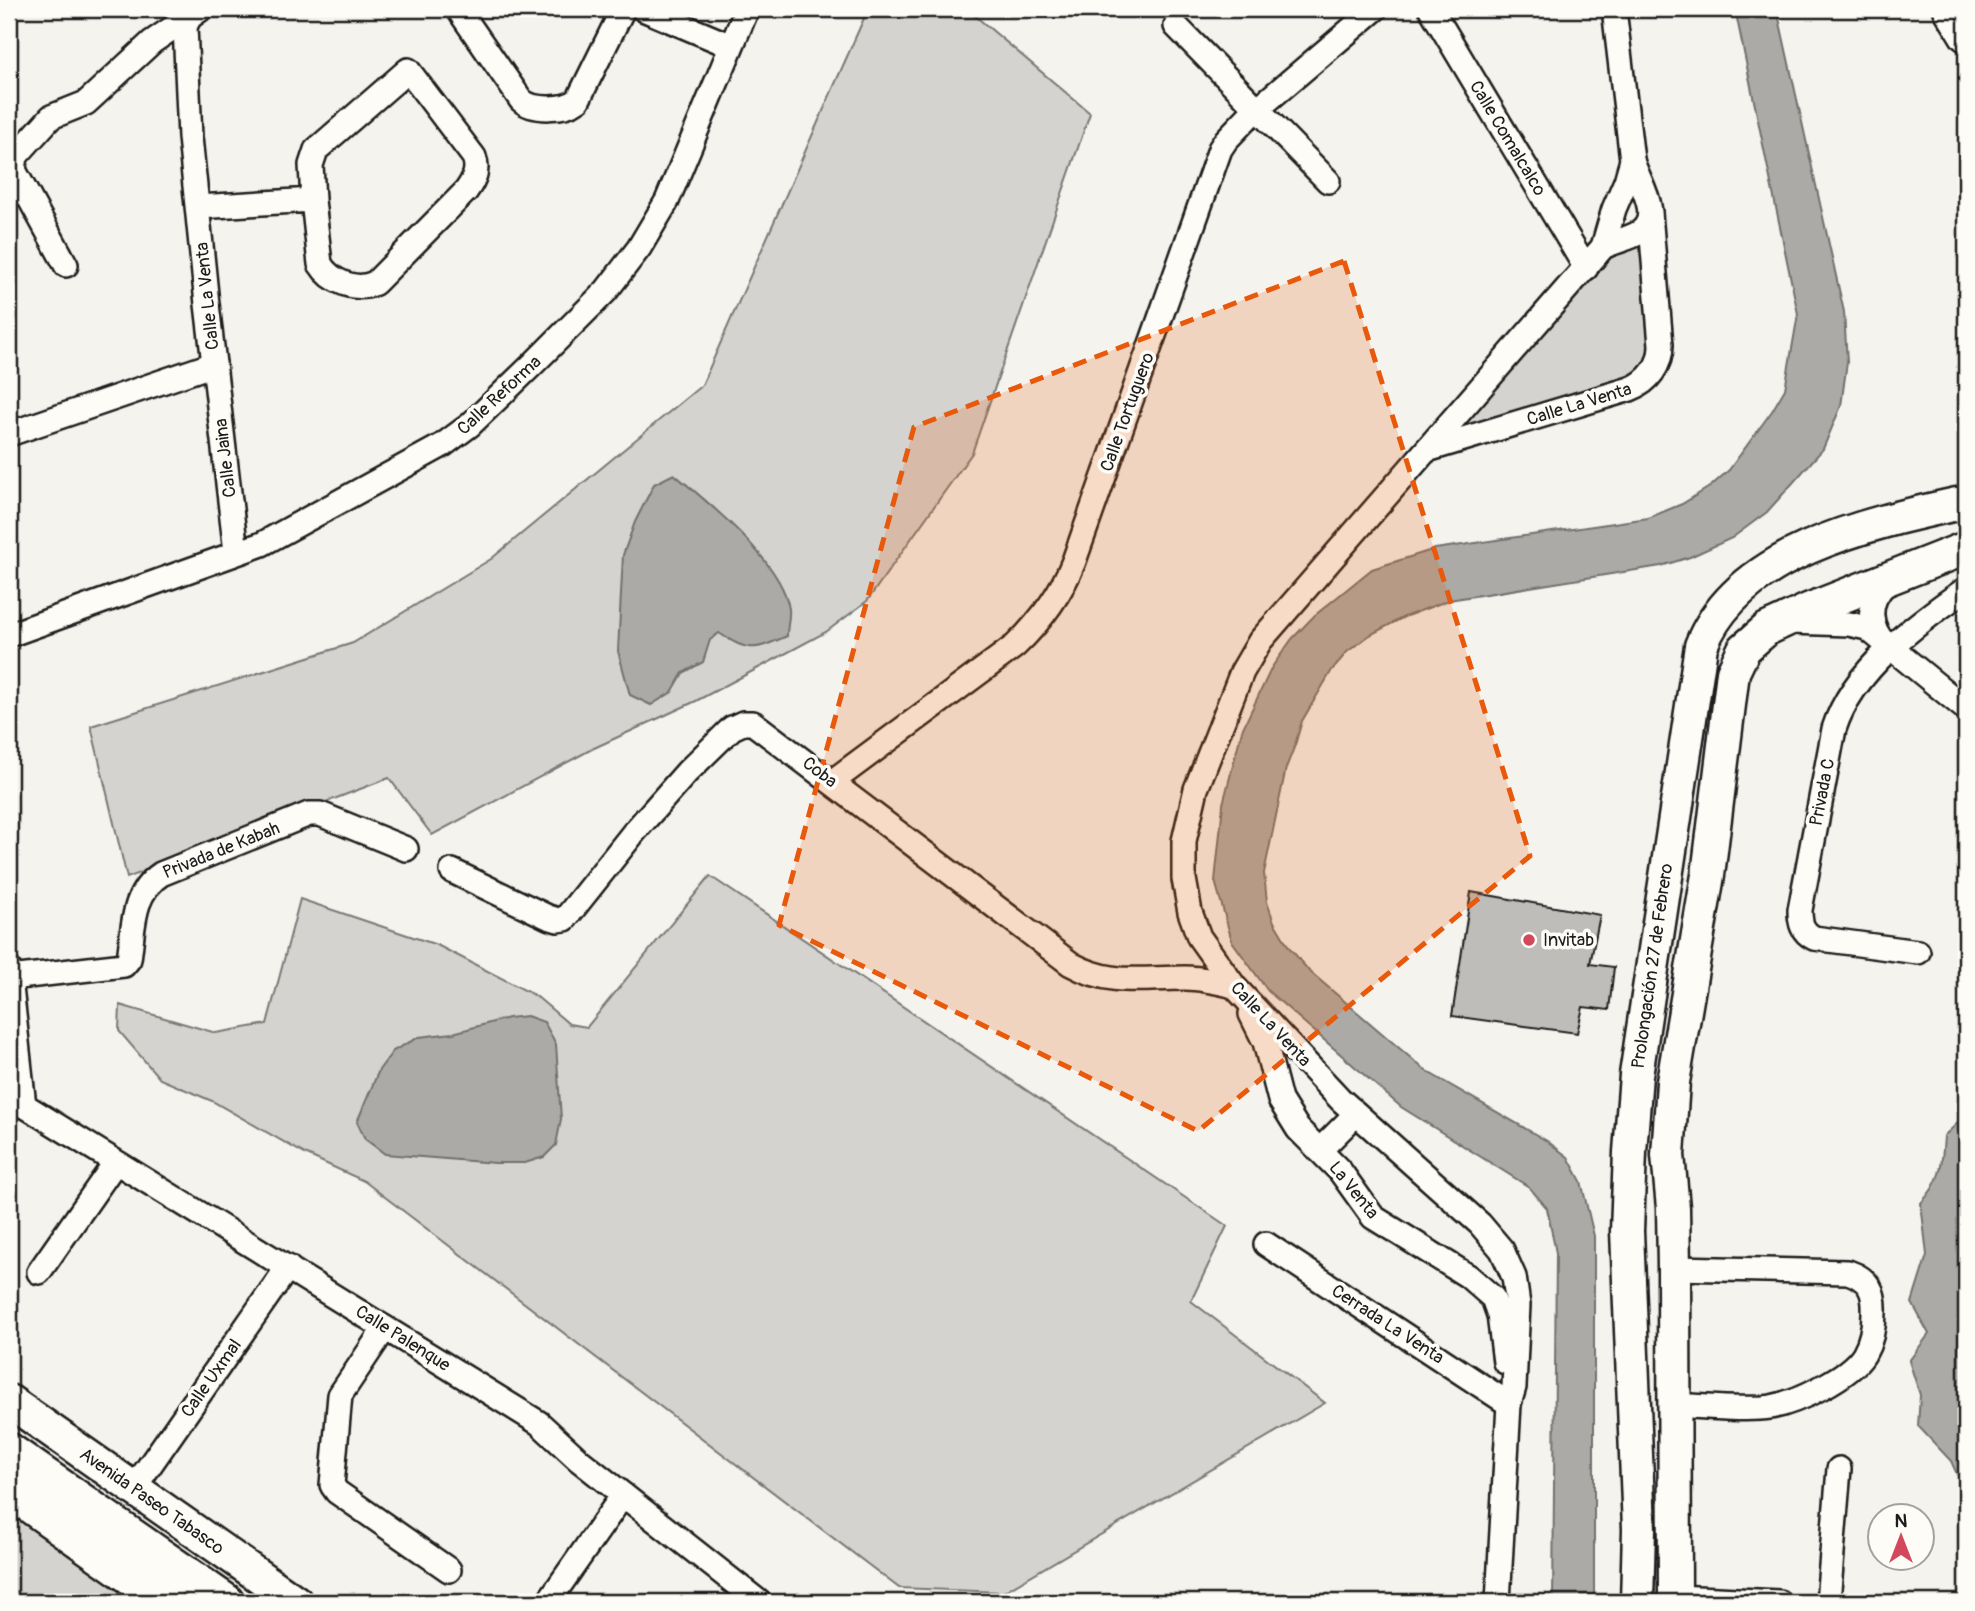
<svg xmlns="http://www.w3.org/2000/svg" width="1975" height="1611" font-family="Pangolin,sans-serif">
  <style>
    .green { fill: #d4d3cf; stroke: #787876; stroke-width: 2 }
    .water { fill: #abaaa6; stroke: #72716f; stroke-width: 2 }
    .building { fill: #bebdba; stroke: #1c1c1c; stroke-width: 2 }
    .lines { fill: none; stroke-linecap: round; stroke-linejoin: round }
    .street-casing { stroke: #1c1c1c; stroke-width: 28 }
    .secondary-casing { stroke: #1c1c1c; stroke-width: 37 }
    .primary-casing { stroke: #1c1c1c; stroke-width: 40 }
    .street { stroke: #fdfcf7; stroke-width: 23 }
    .secondary { stroke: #fdfcf7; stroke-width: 32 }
    .primary { stroke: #fdfcf7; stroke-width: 35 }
    .marked { fill: #e8590c; fill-opacity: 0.2; stroke: #e8590c; stroke-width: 5; stroke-dasharray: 14 9; stroke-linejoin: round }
    .poi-dot { fill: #d1495b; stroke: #fdfcf7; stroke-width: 2.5 }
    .labels { text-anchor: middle; stroke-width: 7; stroke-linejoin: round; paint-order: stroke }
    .street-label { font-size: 18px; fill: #1c1c1c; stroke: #fdfcf7 }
    .poi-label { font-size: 18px; fill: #1c1c1c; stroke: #fdfcf7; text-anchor: start }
  </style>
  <rect width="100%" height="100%" fill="#f4f3ee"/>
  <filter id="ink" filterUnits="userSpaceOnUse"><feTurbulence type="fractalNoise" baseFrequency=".0143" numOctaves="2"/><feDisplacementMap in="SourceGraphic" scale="14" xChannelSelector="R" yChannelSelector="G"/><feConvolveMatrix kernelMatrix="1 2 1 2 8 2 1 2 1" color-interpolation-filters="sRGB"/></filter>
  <g filter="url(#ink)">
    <g class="green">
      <path d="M868 9H967L1090 113 972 453 867 601 826 632 766 664 696 701 592 749 432 835 389 778 127 878 91 726 353 643 491 559 702 385Z"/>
      <path d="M1652 237 1654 369 1427 450 1603 247Z"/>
      <path d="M710 876 1227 1226 1191 1301 1325 1403 1003 1592 899 1588 364 1181 305 1154 212 1101 160 1079 119 1031 120 1005 216 1033 267 1024 300 899 437 945 536 996 569 1024 587 1027Z"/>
      <path d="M9 1509 138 1602H9Z"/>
    </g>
    <g class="water">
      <path d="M1735 9H1777L1844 312 1847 362 1841 406 1823 449 1767 512 1732 538 1690 557 1661 566 1449 600 1404 617 1370 635 1347 652 1332 670 1302 721 1295 745 1286 768 1264 873 1267 902 1274 922 1289 947 1308 970 1426 1071 1547 1141 1568 1157 1581 1181 1594 1236V1602H1553L1556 1253 1547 1208 1529 1187 1401 1107 1268 991 1232 941 1215 881 1223 804 1242 730 1272 667 1292 639 1314 616 1372 569 1435 549 1648 518 1682 504 1711 486 1729 470 1772 411 1785 389 1798 314Z"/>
      <path d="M674 474C709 503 783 563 789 609 790 617 787 627 787 636 755 650 749 653 719 633L710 640 703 662 683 673 672 692 651 705 630 695 618 651 623 555 635 522 654 484Z"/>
      <path d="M527 1016 544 1022 556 1044 561 1119 556 1145 544 1157 525 1163H495L385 1154 365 1139 357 1122 379 1070 393 1051 419 1037 453 1033 508 1018Z"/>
      <path d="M1966 1115V1494L1951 1461 1918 1426 1920 1395 1909 1361 1929 1334 1912 1303 1927 1255 1921 1203C1942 1181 1942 1164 1944 1136Z"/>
    </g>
    <path class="building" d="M1471 892 1600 915 1590 964 1614 967 1609 1010 1583 1007 1577 1033 1452 1016Z"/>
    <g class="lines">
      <g class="street-casing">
        <g id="street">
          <path d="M201 9 190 17 185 26 190 137 207 304 236 552"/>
          <path d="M458 9 521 100C533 111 565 110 578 100L623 9"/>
          <path d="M643 9 731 46"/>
          <path d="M1431 9 1586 268"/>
          <path d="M1176 26 1328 181"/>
          <path d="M198 207 313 200 311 165 316 150 408 70 474 157C479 170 474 180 466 191L375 283C356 292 331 282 320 264L313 200"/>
          <path d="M1603 247 1614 209 1626 181 1632 160"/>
          <path d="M66 265 14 170 16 156 51 117 86 103 152 42 193 14"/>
          <path d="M9 434 214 364"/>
          <path d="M1427 450 1630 389C1649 382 1661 365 1661 345L1650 213"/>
          <path d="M1790 622 1849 624 1867 628 1966 709"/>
          <path d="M9 635 262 544 443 445 470 425 533 364 606 291 639 248 667 201 747 9"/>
          <path d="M1880 638C1865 615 1871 594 1892 578"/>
          <path d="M833 781 1015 646C1041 621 1061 594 1074 561L1220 149 1226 140 1248 117 1375 9"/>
          <path d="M452 871 548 917 558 920 565 919 635 831 687 772 732 728 743 723H753L1071 964C1111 986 1141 978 1185 978 1202 978 1218 982 1234 986"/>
          <path d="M1918 952 1814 938C1802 932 1800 923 1800 910L1834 729C1853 669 1917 623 1966 589"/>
          <path d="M9 969 24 1106"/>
          <path d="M10 978 124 965 129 959C134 927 131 894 161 874L309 814H320L406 849"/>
          <path d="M1251 1014 1265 1042 1280 1100 1298 1129 1340 1171 1373 1217 1468 1276 1493 1298 1499 1315 1505 1362"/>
          <path d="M9 1096 539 1423 579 1460 759 1602"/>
          <path d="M1320 1150 1356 1114"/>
          <path d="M1266 1244 1509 1404"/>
          <path d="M39 1272 115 1163"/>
          <path d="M385 1328 340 1395 332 1485 337 1492 449 1570"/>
          <path d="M1673 1405C1701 1406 1745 1411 1771 1407 1797 1402 1850 1377 1864 1354 1871 1342 1874 1327 1874 1313 1875 1291 1869 1279 1848 1272L1674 1268"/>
          <path d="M134 1488 288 1267"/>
          <path d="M1676 1597 1779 1602"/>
          <path d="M548 1602 623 1495"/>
          <path d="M1498 1602 1509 1404 1514 1387 1518 1305 1514 1277 1502 1250 1480 1224 1341 1100 1234 986 1199 937 1190 912 1184 879V841L1196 789 1242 672 1260 641 1603 247C1615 241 1629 239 1640 232 1664 216 1637 180 1632 160L1614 9"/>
          <path d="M1828 1602 1839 1469"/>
        </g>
      </g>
      <g class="secondary-casing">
        <g id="secondary">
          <path d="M1950 9 1966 35"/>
          <path d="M9 1401 296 1602"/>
          <path d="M1637 1602 1639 1529 1627 1231 1630 1152 1636 1075 1701 646C1739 549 1876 522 1966 502"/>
          <path d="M1675 1602 1674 1268 1673 1208 1668 1155 1673 1082 1708 875 1733 672 1744 649 1767 629 1808 610 1966 548"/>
        </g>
      </g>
      <g class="primary-casing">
        <g id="primary">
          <path d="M9 1451 226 1602"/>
          <path d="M9 1490 167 1602"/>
        </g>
      </g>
      <use href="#street" class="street"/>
      <use href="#secondary" class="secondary"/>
      <use href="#primary" class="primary"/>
    </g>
  </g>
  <path class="marked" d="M1344 261 1530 856 1198 1131 779 925 914 427Z"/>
  <circle class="poi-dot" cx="1529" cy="940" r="7"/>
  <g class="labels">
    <g class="street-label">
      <text transform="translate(1508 138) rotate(59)" y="6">Calle Comalcalco</text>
      <text transform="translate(207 296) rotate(-96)" y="6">Calle La Venta</text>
      <text transform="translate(499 395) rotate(-43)" y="6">Calle Reforma</text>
      <text transform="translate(1579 404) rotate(-17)" y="6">Calle La Venta</text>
      <text transform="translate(1127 412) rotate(-70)" y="6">Calle Tortuguero</text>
      <text transform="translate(225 458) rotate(-97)" y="6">Calle Jaina</text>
      <text transform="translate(820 772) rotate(37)" y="6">Coba</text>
      <text transform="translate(1822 792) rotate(-79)" y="6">Privada C</text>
      <text transform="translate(221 850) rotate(-22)" y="6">Privada de Kabah</text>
      <text transform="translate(1652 966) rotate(-82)" y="6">Prolongación 27 de Febrero</text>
      <text transform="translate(1271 1024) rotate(47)" y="6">Calle La Venta</text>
      <text transform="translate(1354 1190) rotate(51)" y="6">La Venta</text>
      <text transform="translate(1388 1324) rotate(33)" y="6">Cerrada La Venta</text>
      <text transform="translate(403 1338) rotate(32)" y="6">Calle Palenque</text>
      <text transform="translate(211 1378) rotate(-55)" y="6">Calle Uxmal</text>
      <text transform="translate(152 1501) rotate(35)" y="6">Avenida Paseo Tabasco</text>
    </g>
    <g class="poi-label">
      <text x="1543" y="946">Invitab</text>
    </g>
  </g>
  <rect width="1975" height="1611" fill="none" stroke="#fdfcf7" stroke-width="35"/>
  <rect x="18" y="18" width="1940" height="1576" fill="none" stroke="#1c1c1c" stroke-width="2.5" filter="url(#ink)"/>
  <g transform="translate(1901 1537)"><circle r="33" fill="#fdfcf7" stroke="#a3a29f" stroke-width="2"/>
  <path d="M0-5L12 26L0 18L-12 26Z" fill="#d1495b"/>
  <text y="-10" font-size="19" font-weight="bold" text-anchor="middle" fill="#1c1c1c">N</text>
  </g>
</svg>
